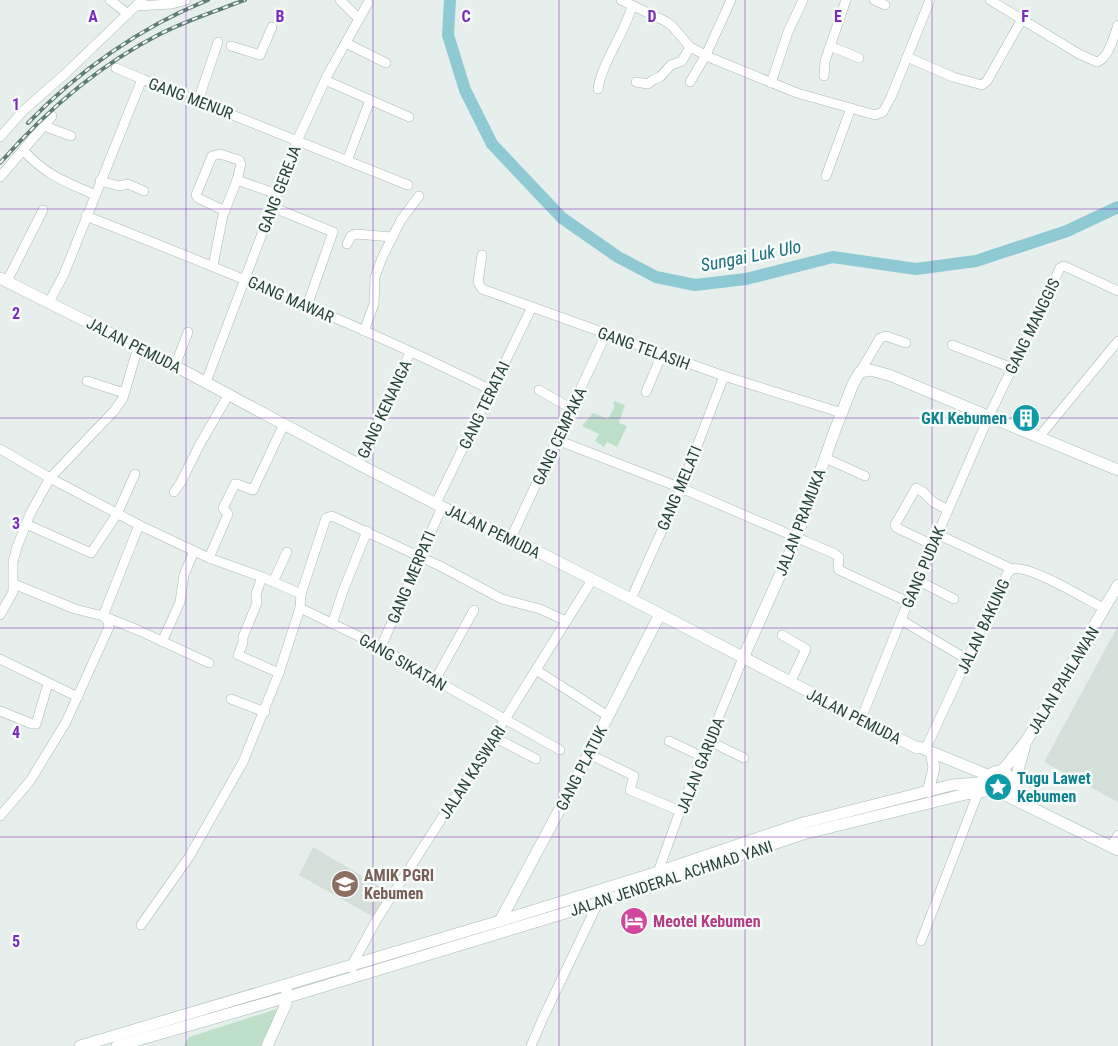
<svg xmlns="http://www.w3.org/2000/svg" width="1118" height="1046" font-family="'Roboto Condensed',sans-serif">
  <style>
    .built { fill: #d4dfda }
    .green { fill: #bfe0c8 }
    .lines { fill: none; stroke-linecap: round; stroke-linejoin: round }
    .river { stroke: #8ec9d4; stroke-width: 12 }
    .street-casing { stroke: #a8b8b2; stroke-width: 10 }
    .secondary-casing { stroke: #a4bbb3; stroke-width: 12 }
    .street { stroke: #fff; stroke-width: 9 }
    .secondary { stroke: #fff; stroke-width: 11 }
    .rail-casing { stroke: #5f7d75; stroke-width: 4 }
    .rail { stroke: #f7fbf9; stroke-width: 2; stroke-dasharray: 5.5; stroke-linecap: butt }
    .grid { fill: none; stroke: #7b2cbf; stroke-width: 1; stroke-opacity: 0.55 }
    .labels { text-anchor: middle; stroke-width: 5; stroke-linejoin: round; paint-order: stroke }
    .street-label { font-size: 16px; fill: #24423a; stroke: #f7fbf9 }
    .culture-label { font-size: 16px; font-weight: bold; fill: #0d838f; stroke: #f7fbf9; text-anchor: end }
    .education-label { font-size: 16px; font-weight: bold; fill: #785e54; stroke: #f7fbf9; text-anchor: start }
    .hotel-label { font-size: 16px; font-weight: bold; fill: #b23c85; stroke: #f7fbf9; text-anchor: start }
    .water-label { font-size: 18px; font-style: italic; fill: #1c6f80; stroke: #f7fbf9 }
    .grid-label { font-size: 16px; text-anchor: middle; font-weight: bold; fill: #7b2cbf; stroke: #f7fbf9; stroke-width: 5; stroke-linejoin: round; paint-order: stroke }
  </style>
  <rect width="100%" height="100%" fill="#e6efeb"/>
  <g class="built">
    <path d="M1118 626V802L1044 762Z"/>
    <path d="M313 847 391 893 377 919 299 875Z"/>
  </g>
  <g class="green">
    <path d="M615 401 625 405 619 423 627 426 617 447 607 442 604 447 595 441 599 434 582 426 593 413 608 419 615 406 613 404Z"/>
    <path d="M283 1007 264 1046H184L189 1037Z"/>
  </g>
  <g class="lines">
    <path class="river" d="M450 0 448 35 465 90 492 144 562 218 618 257 656 277 695 285 746 279 833 257 916 269 976 261 1067 231 1118 207"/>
    <g class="street-casing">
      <g id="street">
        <path d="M110 0 128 14"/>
        <path d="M340 0 359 19"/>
        <path d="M621 0 667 22 673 27 690 47 711 58 797 93 875 115 883 112 891 97 930 0"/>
        <path d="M874 0 885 5"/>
        <path d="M990 0 1079 54 1097 62C1109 58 1114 36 1118 25"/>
        <path d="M136 6 172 4 186 0"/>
        <path d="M346 43 386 63"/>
        <path d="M231 46 260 55 272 27"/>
        <path d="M830 46 859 58"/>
        <path d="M907 57 953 77 982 85 987 81 1022 19"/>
        <path d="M116 68 142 79"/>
        <path d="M824 76 825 61 846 0"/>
        <path d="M325 80 409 117"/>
        <path d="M636 82 648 84 653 80 660 77 671 65 682 61 690 47"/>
        <path d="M690 82 706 55 731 0"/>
        <path d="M771 83 788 32 803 0"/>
        <path d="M598 89C602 62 624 35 632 6"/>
        <path d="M198 101 218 42"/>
        <path d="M44 126 71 136"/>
        <path d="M0 137 24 110 65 74 142 0"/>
        <path d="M23 150C47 176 64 181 95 195"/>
        <path d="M347 161 370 100"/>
        <path d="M826 176 851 108"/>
        <path d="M0 177 52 116"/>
        <path d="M100 181 119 186 128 184 144 191"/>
        <path d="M272 207 333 232 307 306"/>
        <path d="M225 211 198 198 196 195 212 156 220 154 239 160 241 164 237 180"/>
        <path d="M86 216C223 270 360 325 491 390"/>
        <path d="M347 244 351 236 356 234 392 237"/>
        <path d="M482 255 478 282 482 289 724 376 842 413"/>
        <path d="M213 266 223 215 237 180 277 194"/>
        <path d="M7 281 43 210"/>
        <path d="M49 302 64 274 142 79 408 185"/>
        <path d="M364 331 374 304 375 277 382 258 401 220 419 196"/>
        <path d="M952 345 1012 368"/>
        <path d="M175 366 188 332"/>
        <path d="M860 372 880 338 886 336 906 343"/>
        <path d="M87 381 124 393"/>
        <path d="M206 382 297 141 327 76 368 3"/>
        <path d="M539 390 572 409"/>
        <path d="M646 392 662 354"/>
        <path d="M1039 437 1118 341"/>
        <path d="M557 440 681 488 835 554 839 557 838 568 839 570 908 602"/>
        <path d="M0 449 50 478 139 525 209 558 262 577 301 594 300 608 279 673 243 762 189 857 141 925"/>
        <path d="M825 458 865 476"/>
        <path d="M358 464 410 353"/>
        <path d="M174 492 181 482 200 444 229 394"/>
        <path d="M436 503 532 307"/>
        <path d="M26 524 91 553 117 514 135 474"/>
        <path d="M139 525 103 616 140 631 209 663"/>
        <path d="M937 534 1012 569"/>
        <path d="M511 538 606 334"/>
        <path d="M933 545 897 528 895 525 916 488 923 492 933 502 948 510"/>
        <path d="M209 558 228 514 223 508 235 484H237L253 490 284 424"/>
        <path d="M262 577 256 594 257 603 243 637V643L238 655 279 673"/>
        <path d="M917 580 954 599"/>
        <path d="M273 582 287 552"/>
        <path d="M301 594 326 518 332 516 440 566 502 599 540 609 566 621"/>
        <path d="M631 599 681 488 724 376"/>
        <path d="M300 608 381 647 435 680 560 750"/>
        <path d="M0 615 13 592V562L17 547 30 514 50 478 114 411 123 398 138 347"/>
        <path d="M901 620 968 660"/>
        <path d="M332 624 343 591 367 531"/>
        <path d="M782 635 806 649 790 683"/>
        <path d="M162 642 180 602 184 575 194 551"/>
        <path d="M381 647 442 507"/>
        <path d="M0 659 78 697"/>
        <path d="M536 670 608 716"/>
        <path d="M435 680 474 610"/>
        <path d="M231 699 265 712"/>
        <path d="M0 711 32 724H36L48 684"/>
        <path d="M861 719 908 602 989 416 1060 268 1064 266 1118 291"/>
        <path d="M494 737 536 759"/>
        <path d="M669 741 703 757"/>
        <path d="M709 741 744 758"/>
        <path d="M925 750 1007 574 1012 569C1029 564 1087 600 1105 609"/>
        <path d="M589 754 634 776 630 790 680 811"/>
        <path d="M0 816 30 781 66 722 109 627 108 621 103 616 75 609 14 584"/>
        <path d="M1111 847 1118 835"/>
        <path d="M658 872 680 811 743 658"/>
        <path d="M921 941 978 793"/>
        <path d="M352 968 353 963 377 919 494 737 592 580"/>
        <path d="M531 1046 543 1018 598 903"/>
      </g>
    </g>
    <g class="secondary-casing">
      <g id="secondary">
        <path d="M0 278 175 366 358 464 442 507 511 538 631 599 917 748 919 747 990 776"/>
        <path d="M743 658 796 539 835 430 853 384 860 372 870 370 889 375 1118 470"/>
        <path d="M1002 771 1027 740 1118 585"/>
        <circle cx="999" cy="782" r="11"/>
        <path d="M928 792 934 768 932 756"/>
        <path d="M1001 793 1118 850"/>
        <path d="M1021 802C1012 783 1019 766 1025 746"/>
        <path d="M500 921 578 775 660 614"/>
        <path d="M80 1046 500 921 658 872 803 823 952 785 988 782"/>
        <path d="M117 1046 298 994 598 903 803 834 966 794 992 790"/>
        <path d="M267 1046 286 1004 287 992"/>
      </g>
    </g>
    <use href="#street" class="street"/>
    <use href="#secondary" class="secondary"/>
    <g class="rail-casing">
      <g id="rail">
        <path d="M28 123C78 71 141 27 208 0"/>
        <path d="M0 163C45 112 99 65 160 34 187 20 216 11 245 0"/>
      </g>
    </g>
    <use href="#rail" class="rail"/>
  </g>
  <path class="grid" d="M186 0V1046M373 0V1046M559 0V1046M745 0V1046M932 0V1046M0 209H1118M0 418H1118M0 628H1118M0 837H1118"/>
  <defs>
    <g id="building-disc" transform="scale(1.4375)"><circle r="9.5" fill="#0f9aa8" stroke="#f7fbf9"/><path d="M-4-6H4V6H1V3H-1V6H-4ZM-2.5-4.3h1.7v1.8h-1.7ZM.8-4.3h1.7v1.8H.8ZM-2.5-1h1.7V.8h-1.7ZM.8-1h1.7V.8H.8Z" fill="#fff"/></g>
    <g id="sight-disc" transform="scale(1.4375)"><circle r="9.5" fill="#0f9aa8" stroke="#f7fbf9"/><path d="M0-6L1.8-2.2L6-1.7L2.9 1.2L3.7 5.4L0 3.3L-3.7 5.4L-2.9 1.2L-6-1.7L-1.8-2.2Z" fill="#fff"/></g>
    <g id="university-disc" transform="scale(1.4375)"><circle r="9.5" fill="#8d6e63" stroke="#f7fbf9"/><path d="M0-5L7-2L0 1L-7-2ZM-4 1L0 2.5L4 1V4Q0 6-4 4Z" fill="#fff"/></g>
    <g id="hotel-disc" transform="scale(1.4375)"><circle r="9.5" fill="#d1479c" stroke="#f7fbf9"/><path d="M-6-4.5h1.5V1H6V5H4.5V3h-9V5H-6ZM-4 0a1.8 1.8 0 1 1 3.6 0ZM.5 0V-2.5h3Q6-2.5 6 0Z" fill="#fff"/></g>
  </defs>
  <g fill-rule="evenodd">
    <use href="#building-disc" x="1026" y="418"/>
    <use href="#sight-disc" x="998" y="787"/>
    <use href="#university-disc" x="345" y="884"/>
    <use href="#hotel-disc" x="634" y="921"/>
  </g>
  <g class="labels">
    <g class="street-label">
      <text transform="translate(191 98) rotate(21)" y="6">GANG MENUR</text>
      <text transform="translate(279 189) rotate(-69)" y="6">GANG GEREJA</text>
      <text transform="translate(291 299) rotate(24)" y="6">GANG MAWAR</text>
      <text transform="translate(1032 326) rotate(-64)" y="6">GANG MANGGIS</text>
      <text transform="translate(134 345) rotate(27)" y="6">JALAN PEMUDA</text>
      <text transform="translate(644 348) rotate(20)" y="6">GANG TELASIH</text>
      <text transform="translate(484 405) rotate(-64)" y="6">GANG TERATAI</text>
      <text transform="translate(384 409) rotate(-65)" y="6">GANG KENANGA</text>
      <text transform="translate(559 436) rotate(-65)" y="6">GANG CEMPAKA</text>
      <text transform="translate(679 488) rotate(-67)" y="6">GANG MELATI</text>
      <text transform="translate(800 522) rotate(-69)" y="6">JALAN PRAMUKA</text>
      <text transform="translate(493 531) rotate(26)" y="6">JALAN PEMUDA</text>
      <text transform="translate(923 567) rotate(-67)" y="6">GANG PUDAK</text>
      <text transform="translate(411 577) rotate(-67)" y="6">GANG MERPATI</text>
      <text transform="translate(983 626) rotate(-65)" y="6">JALAN BAKUNG</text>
      <text transform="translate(403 662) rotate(30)" y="6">GANG SIKATAN</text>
      <text transform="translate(1063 680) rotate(-59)" y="6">JALAN PAHLAWAN</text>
      <text transform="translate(854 716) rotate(27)" y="6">JALAN PEMUDA</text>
      <text transform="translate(700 765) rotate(-68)" y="6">JALAN GARUDA</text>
      <text transform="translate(581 768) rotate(-63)" y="6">GANG PLATUK</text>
      <text transform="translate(472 772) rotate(-57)" y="6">JALAN KASWARI</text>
      <text transform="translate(671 878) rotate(-18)" y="6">JALAN JENDERAL ACHMAD YANI</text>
    </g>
    <g class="culture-label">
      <text x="1007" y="424">GKI Kebumen</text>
      <text x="1017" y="784" text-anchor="start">Tugu Lawet<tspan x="1017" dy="18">Kebumen</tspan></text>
    </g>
    <g class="education-label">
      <text x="364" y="881">AMIK PGRI<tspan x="364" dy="18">Kebumen</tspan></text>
    </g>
    <g class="hotel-label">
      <text x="653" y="927">Meotel Kebumen</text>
    </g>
    <g class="water-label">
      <text transform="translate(751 256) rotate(-11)" y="6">Sungai Luk Ulo</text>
    </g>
  </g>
  <g class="grid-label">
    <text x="93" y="22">A</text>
    <text x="280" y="22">B</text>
    <text x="466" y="22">C</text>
    <text x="652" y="22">D</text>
    <text x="838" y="22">E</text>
    <text x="1025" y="22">F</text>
    <text x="16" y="110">1</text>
    <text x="16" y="319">2</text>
    <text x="16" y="529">3</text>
    <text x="16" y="738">4</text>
    <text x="16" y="947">5</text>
  </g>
</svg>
